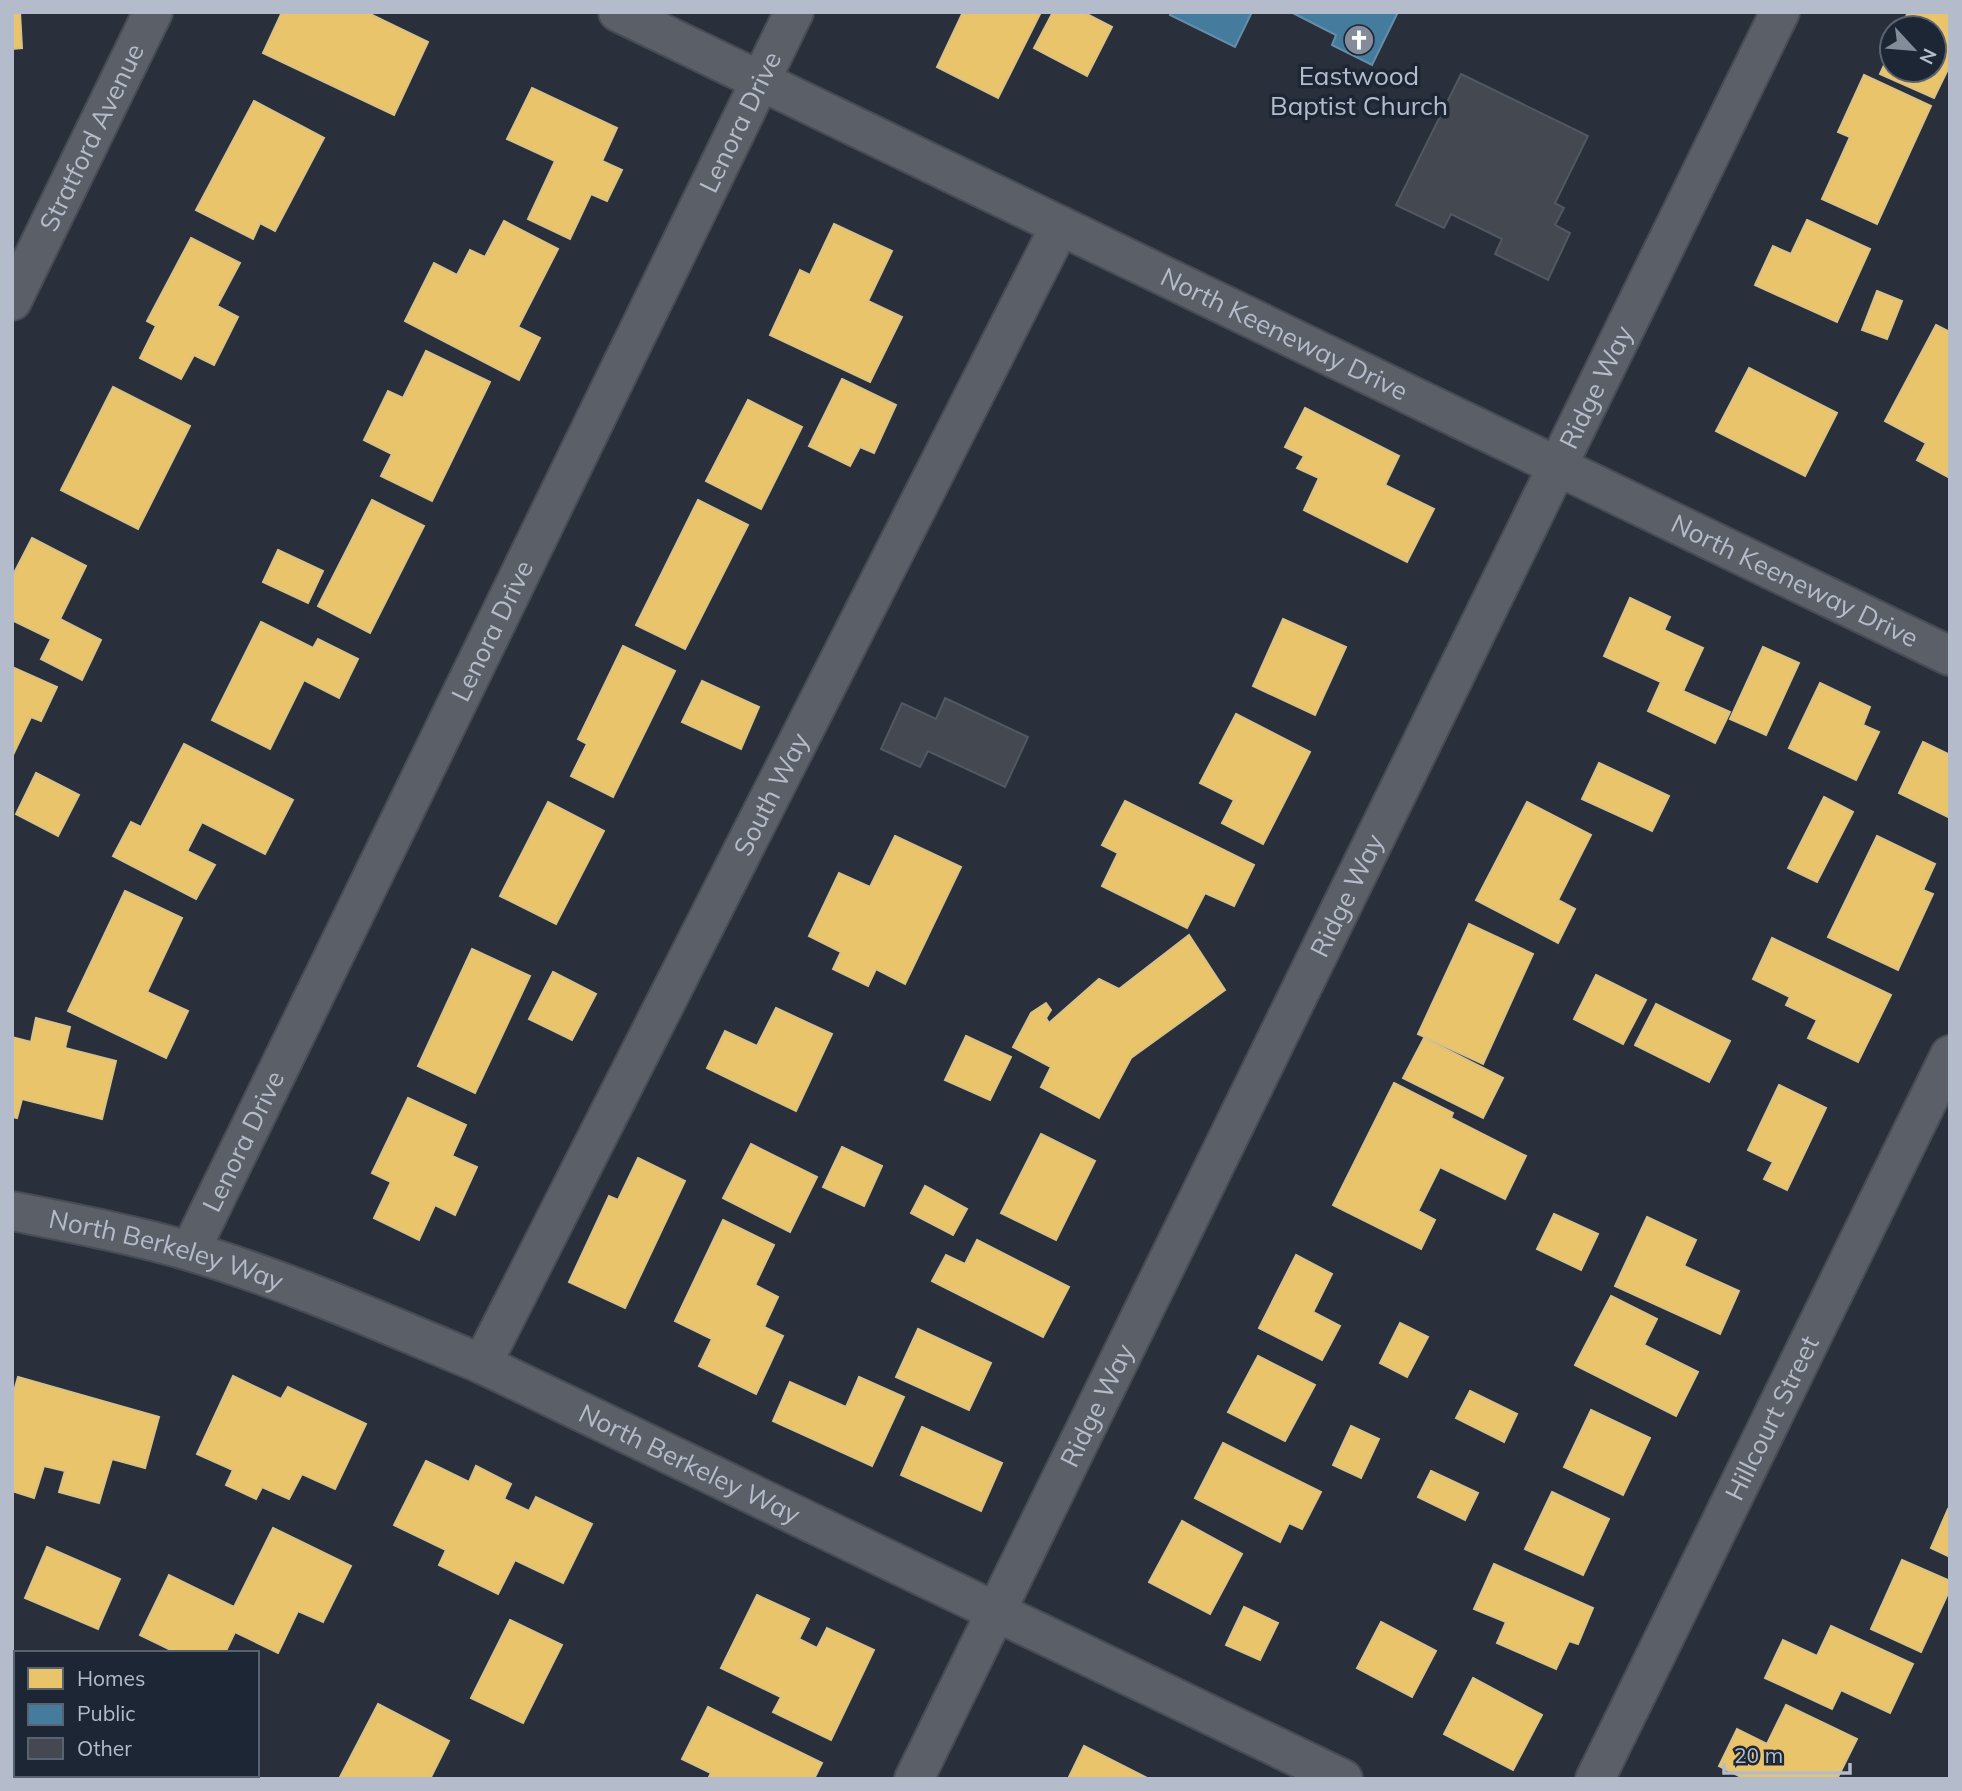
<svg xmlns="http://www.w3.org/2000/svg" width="1962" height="1791" font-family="Mulish,sans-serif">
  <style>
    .homes { fill: #e9c46a; stroke: #d9c287; stroke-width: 2 }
    .public { fill: #457b9d; stroke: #668eab; stroke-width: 2 }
    .building { fill: #434851; stroke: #525861; stroke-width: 2 }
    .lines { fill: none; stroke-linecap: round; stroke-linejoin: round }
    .minor-casing { stroke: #474b53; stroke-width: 42 }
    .minor { stroke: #5b5f67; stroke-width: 38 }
    .labels { text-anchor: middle; stroke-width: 7; stroke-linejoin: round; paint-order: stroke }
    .poi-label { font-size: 26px; fill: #b4bccb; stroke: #1d2635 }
    .street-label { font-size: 26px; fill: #b4bccb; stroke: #1d2635 }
  </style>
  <rect width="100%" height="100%" fill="#2a303b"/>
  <g class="homes">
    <path d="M12 12H20L22 48 12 49Z"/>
    <path d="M282 12H373L372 15 428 42 394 115 263 53Z"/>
    <path d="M963 12H1041L998 98 937 67Z"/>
    <path d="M1053 12H1083L1112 27 1087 76 1034 48Z"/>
    <path d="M1908 12H1950V65L1934 98 1880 74 1892 48V70H1934V28H1901Z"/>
    <path d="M1864 75 1931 106 1877 224 1822 199 1850 137 1838 132Z"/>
    <path d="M532 88 617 128 602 161 622 170 607 201 591 194 570 239 528 219 555 161 507 139Z"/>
    <path d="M254 101 324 138 275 231 260 223 253 239 196 210Z"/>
    <path d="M1807 220 1870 249 1837 322 1755 285 1773 246 1791 254Z"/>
    <path d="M504 221 558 249 518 327 540 338 519 380 405 321 434 263 457 275 470 250 485 257Z"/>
    <path d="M834 224 892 251 868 301 902 317 870 382 770 335 800 270 810 275Z"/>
    <path d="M191 238 240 263 217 306 238 317 214 365 194 355 181 379 140 358 156 326 147 321Z"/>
    <path d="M1877 291 1902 301 1887 339 1862 330Z"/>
    <path d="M1936 325 1950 332V478L1917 460 1926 443 1885 421Z"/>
    <path d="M426 351 490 382 432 501 381 476 392 454 364 440 388 391 403 398Z"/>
    <path d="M1749 368 1837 413 1805 476 1716 431Z"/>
    <path d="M842 379 896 405 874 453 860 447 850 466 809 446Z"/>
    <path d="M113 387 190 426 138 529 61 490Z"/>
    <path d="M748 400 802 427 761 509 706 481Z"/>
    <path d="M1305 408 1399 456 1385 485 1434 509 1407 562 1304 510 1319 478 1297 468 1304 456 1285 447Z"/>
    <path d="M372 500 424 526 370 633 318 606Z"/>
    <path d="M698 500 748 525 685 649 636 625Z"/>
    <path d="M32 538 86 566 60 619 101 640 82 680 41 659 51 639 12 620V577Z"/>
    <path d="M278 550 323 571 308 603 263 582Z"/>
    <path d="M1630 598 1670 617 1664 630 1703 648 1683 691 1730 712 1715 743 1648 711 1661 682 1604 656Z"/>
    <path d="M1283 619 1346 647 1315 715 1253 686Z"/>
    <path d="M261 622 313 648 318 639 358 659 339 698 304 680 270 749 212 720Z"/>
    <path d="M623 646 675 671 613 797 571 776 587 744 578 739Z"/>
    <path d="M1763 647 1799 663 1766 735 1730 719Z"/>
    <path d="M12 667 57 687 41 721 31 717 12 757Z"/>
    <path d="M702 681 759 707 741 749 682 722Z"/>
    <path d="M1820 683 1870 707 1863 725 1879 732 1856 780 1789 748Z"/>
    <path d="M1236 714 1310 752 1263 844 1222 823 1234 800 1200 783Z"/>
    <path d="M1923 742 1950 755V818L1899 793Z"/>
    <path d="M184 744 293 800 265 854 202 822 187 851 215 865 196 899 113 856 131 822 141 827Z"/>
    <path d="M1599 763 1669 796 1652 831 1582 799Z"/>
    <path d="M36 773 79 795 58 836 16 814Z"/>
    <path d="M1824 797 1853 812 1817 882 1788 868Z"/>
    <path d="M1125 801 1254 865 1234 906 1205 893 1187 928 1102 886 1118 853 1102 845Z"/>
    <path d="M548 802 604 831 556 924 500 896Z"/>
    <path d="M1527 802 1591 835 1558 900 1575 909 1558 943 1476 900Z"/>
    <path d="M895 836 961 867 905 984 876 969 868 986 833 969 841 952 809 936 839 873 870 887Z"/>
    <path d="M1877 836 1935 864 1923 890 1933 894 1898 970 1828 937Z"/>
    <path d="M125 891 182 918 147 992 188 1011 166 1058 68 1011Z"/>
    <path d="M1469 924 1533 954 1483 1064 1418 1034Z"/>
    <path d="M1189 935 1225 990 1131 1058 1099 1118 1041 1087 1051 1067 1013 1047 1031 1013 1046 1003 1051 1010 1046 1018 1049 1023 1099 979 1119 989Z"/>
    <path d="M1772 938 1891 995 1858 1062 1808 1038 1817 1020 1786 1005 1790 997 1753 979Z"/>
    <path d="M472 949 530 976 475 1093 418 1066Z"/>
    <path d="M553 972 596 994 572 1040 529 1019Z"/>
    <path d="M1596 975 1646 1000 1623 1044 1574 1019Z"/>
    <path d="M1656 1004 1730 1041 1709 1082 1635 1045Z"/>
    <path d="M776 1008 832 1034 796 1111 707 1068 725 1031 757 1046Z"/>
    <path d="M36 1018 70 1027 65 1048 116 1061 102 1119 22 1099 17 1118 12 1117V1037L31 1042Z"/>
    <path d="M966 1036 1011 1057 990 1100 945 1080Z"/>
    <path d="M1424 1038 1503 1078 1483 1118 1403 1078Z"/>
    <path d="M1394 1083 1453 1113 1451 1118 1526 1156 1505 1199 1440 1167 1418 1211 1435 1220 1421 1249 1333 1205Z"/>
    <path d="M1779 1085 1826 1108 1787 1190 1764 1179 1773 1162 1748 1150Z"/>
    <path d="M408 1098 466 1125 452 1156 477 1167 455 1215 435 1205 419 1240 374 1218 391 1182 372 1173Z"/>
    <path d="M1041 1134 1095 1161 1056 1240 1001 1213Z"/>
    <path d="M751 1144 817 1177 790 1232 723 1198Z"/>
    <path d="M842 1147 882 1166 864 1206 823 1187Z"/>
    <path d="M638 1158 685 1181 625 1308 569 1282 609 1196 618 1200Z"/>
    <path d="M925 1186 967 1209 953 1235 911 1213Z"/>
    <path d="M1554 1214 1598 1234 1581 1270 1537 1249Z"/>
    <path d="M1647 1217 1696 1240 1684 1266 1739 1291 1720 1334 1615 1286Z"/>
    <path d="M723 1220 774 1245 755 1285 778 1297 764 1327 783 1336 756 1394 699 1366 712 1339 675 1321Z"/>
    <path d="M977 1240 1069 1287 1043 1337 932 1281 946 1255 965 1264Z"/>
    <path d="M1296 1255 1332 1274 1313 1312 1340 1326 1322 1360 1259 1328Z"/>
    <path d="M1611 1296 1657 1319 1644 1345 1698 1372 1676 1416 1575 1365Z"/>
    <path d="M1400 1323 1428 1337 1407 1377 1380 1363Z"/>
    <path d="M918 1329 991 1363 969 1410 896 1377Z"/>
    <path d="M1258 1356 1315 1385 1285 1441 1228 1412Z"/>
    <path d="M233 1376 281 1399 288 1387 366 1424 335 1489 302 1474 289 1499 262 1487 256 1499 226 1485 233 1470 197 1454Z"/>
    <path d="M18 1377 159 1417 145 1468 112 1459 99 1503 59 1492 65 1471 44 1466 34 1498 12 1491V1398Z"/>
    <path d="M859 1377 904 1397 872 1466 773 1421 790 1382 846 1407Z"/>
    <path d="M1470 1391 1517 1414 1504 1442 1456 1418Z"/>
    <path d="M1591 1410 1650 1438 1623 1495 1564 1467Z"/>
    <path d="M1351 1426 1379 1439 1361 1478 1333 1465Z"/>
    <path d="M922 1427 1002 1463 981 1511 901 1475Z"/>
    <path d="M1223 1443 1321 1492 1302 1529 1289 1523 1280 1542 1195 1498Z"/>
    <path d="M426 1461 469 1482 476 1466 511 1484 504 1499 529 1511 536 1497 592 1524 563 1583 515 1560 498 1594 439 1565 446 1550 394 1525Z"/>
    <path d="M1431 1471 1478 1493 1465 1520 1418 1497Z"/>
    <path d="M1552 1492 1609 1519 1583 1575 1525 1549Z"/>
    <path d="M1948 1509 1950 1510V1557L1931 1548Z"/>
    <path d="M1182 1521 1242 1554 1210 1614 1149 1582Z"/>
    <path d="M273 1528 351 1566 323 1622 298 1611 278 1653 235 1632 225 1653H177L140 1635 169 1575 234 1607Z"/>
    <path d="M47 1547 120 1579 98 1629 25 1598Z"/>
    <path d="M1902 1560 1950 1581V1589L1921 1652 1871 1629Z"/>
    <path d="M1494 1564 1593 1608 1578 1644 1569 1641 1556 1669 1497 1643 1506 1622 1474 1609Z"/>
    <path d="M757 1595 809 1619 799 1639 817 1648 827 1628 874 1650 831 1740 773 1712 781 1697 721 1668Z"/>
    <path d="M1244 1607 1278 1623 1260 1660 1226 1645Z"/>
    <path d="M510 1620 562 1645 523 1723 471 1698Z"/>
    <path d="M1381 1622 1436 1651 1412 1697 1357 1668Z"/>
    <path d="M1831 1626 1913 1664 1890 1713 1841 1690 1832 1709 1765 1678 1783 1640 1817 1656Z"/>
    <path d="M1473 1678 1542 1715 1513 1770 1444 1734Z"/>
    <path d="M378 1704 449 1741 430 1779H339Z"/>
    <path d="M1786 1705 1857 1739 1837 1779H1745L1719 1766 1737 1729 1767 1744Z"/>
    <path d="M708 1707 822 1763 814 1779H708L711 1773 682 1759Z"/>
    <path d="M1084 1746 1149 1779H1068Z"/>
  </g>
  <g class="public">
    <path d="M1171 12H1252L1235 47 1170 15Z"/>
    <path d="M1291 12H1398L1372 65 1332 45 1336 35Z"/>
  </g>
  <g class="building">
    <path d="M1461 74 1588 136 1555 203 1564 208 1555 225 1570 233 1548 280 1495 254 1502 239 1451 214 1444 228 1396 205Z"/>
    <path d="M945 698 1028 737 1005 787 928 751 920 767 881 749 902 703 936 719Z"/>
  </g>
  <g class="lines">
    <g class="minor-casing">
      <g id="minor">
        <path id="s1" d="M618 12 1950 656"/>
        <path id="s2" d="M12 301 153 12"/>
        <path id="s3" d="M12 1211C71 1223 131 1234 189 1251 289 1281 386 1324 482 1364L1343 1779"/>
        <path id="s4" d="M190 1251 794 12"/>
        <path id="s5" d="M482 1364 1060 226"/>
        <path id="s6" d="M914 1779 1780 12"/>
        <path id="s7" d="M1595 1779 1950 1055"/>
      </g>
    </g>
    <use href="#minor" class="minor"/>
  </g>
  <defs>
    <g id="church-disc" transform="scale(1.575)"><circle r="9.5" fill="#848b99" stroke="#1d2635"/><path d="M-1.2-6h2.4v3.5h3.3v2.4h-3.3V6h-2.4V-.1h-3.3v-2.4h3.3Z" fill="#fff"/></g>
  </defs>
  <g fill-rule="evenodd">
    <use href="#church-disc" x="1359" y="40"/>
  </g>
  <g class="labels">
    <g class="poi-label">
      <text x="1359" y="85">Eastwood<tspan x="1359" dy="30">Baptist Church</tspan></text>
    </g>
    <g class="street-label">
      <text dy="9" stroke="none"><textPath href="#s4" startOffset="1256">Lenora Drive</textPath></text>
      <text dy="9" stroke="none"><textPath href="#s2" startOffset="182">Stratford Avenue</textPath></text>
      <text dy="9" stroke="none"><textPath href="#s1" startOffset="740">North Keeneway Drive</textPath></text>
      <text dy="9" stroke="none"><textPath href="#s6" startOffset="1550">Ridge Way</textPath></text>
      <text dy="9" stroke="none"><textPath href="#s1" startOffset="1307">North Keeneway Drive</textPath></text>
      <text dy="9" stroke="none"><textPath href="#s4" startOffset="690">Lenora Drive</textPath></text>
      <text dy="9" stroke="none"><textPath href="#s5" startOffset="639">South Way</textPath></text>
      <text dy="9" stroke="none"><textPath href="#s6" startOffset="984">Ridge Way</textPath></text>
      <text dy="9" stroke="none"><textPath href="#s4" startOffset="122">Lenora Drive</textPath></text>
      <text dy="9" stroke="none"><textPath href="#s3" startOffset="159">North Berkeley Way</textPath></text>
      <text dy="9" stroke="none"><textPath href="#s6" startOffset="416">Ridge Way</textPath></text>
      <text dy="9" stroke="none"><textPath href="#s7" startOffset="402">Hillcourt Street</textPath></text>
      <text dy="9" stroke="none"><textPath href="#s3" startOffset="726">North Berkeley Way</textPath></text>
    </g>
  </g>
  <rect width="1962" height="1791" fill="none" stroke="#b4bccb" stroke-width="28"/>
  <rect x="14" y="1651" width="245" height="126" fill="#1d2635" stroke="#596271" stroke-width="2"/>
  <rect x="28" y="1668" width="35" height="21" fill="#e9c46a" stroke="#596271" stroke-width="2"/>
  <text x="77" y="1686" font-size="21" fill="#b4bccb">Homes</text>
  <rect x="28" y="1704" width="35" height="21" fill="#457b9d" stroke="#596271" stroke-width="2"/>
  <text x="77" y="1721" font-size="21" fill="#b4bccb">Public</text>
  <rect x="28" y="1738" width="35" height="21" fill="#434851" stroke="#596271" stroke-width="2"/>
  <text x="77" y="1756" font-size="21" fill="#b4bccb">Other</text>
  <g transform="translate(1913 49) rotate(116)"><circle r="33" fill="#1d2635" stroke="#596271" stroke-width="2"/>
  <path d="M0-5L12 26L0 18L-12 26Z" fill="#848b99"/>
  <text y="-10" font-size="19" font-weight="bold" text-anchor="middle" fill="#b4bccb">N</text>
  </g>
  <path d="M1724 1763v10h126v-10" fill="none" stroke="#b4bccb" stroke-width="3.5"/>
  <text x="1734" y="1763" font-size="21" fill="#b4bccb" stroke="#1d2635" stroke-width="5" paint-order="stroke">20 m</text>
</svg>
